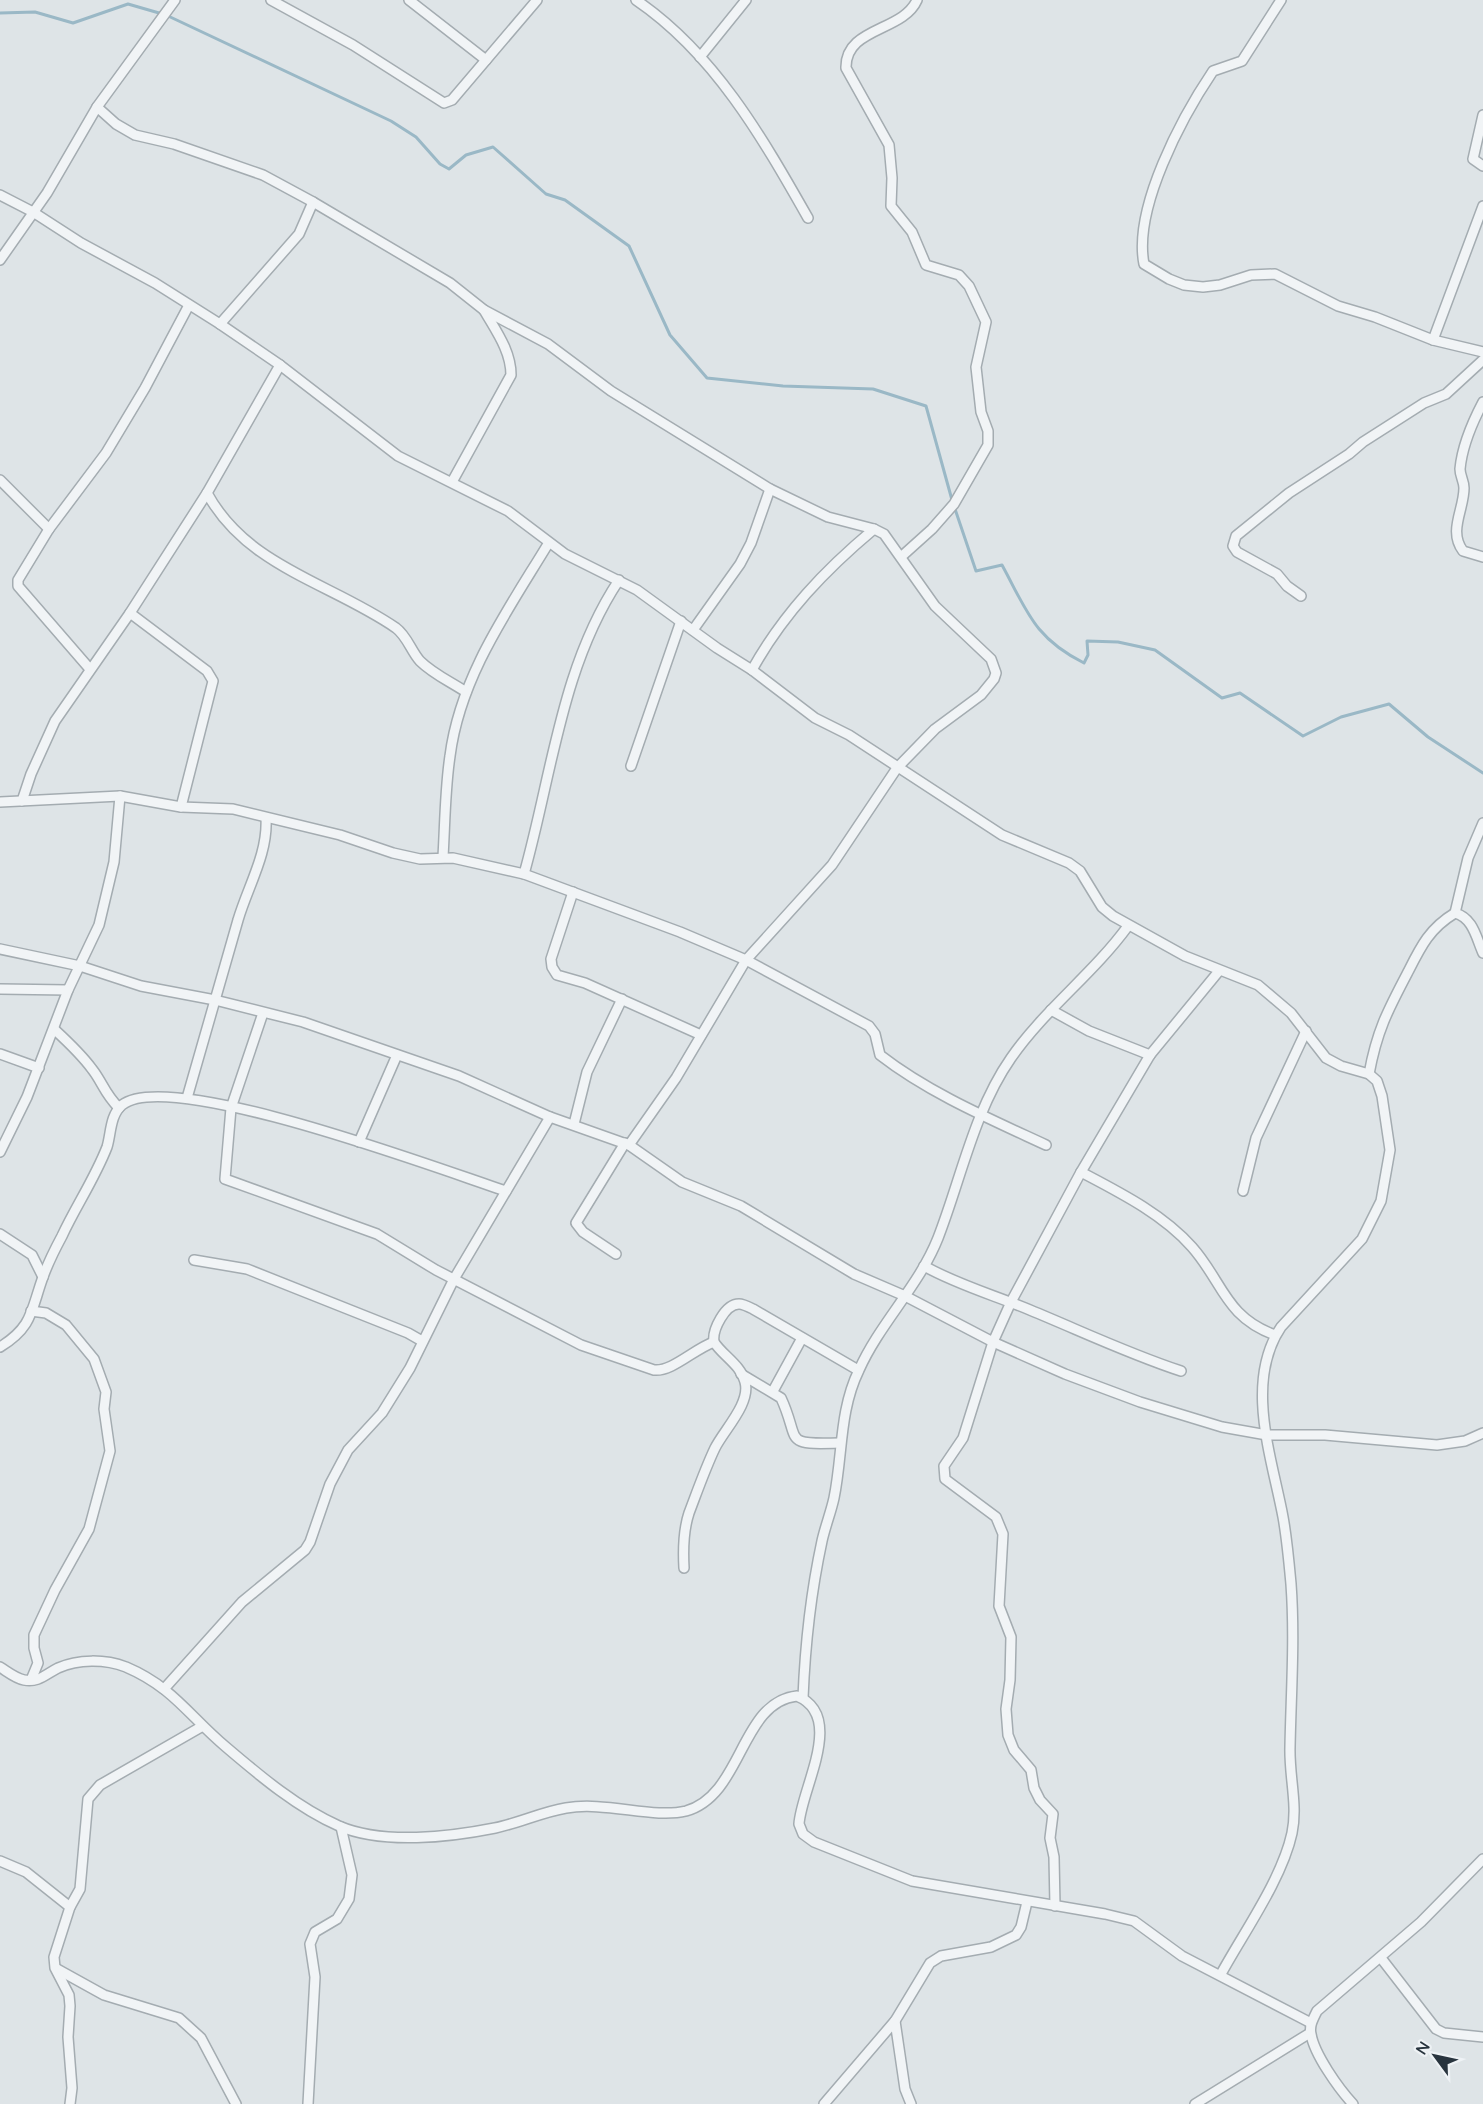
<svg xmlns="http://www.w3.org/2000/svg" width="1483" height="2104" font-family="Quicksand,sans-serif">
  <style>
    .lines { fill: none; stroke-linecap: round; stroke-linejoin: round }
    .stream { stroke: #9ab8c6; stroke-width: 3 }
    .minor-casing { stroke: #a4acb1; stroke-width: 12 }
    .minor { stroke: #f1f4f6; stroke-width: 9 }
  </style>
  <rect width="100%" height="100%" fill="#dee4e7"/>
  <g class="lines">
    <g class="stream">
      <path d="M0 13 35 12 73 23 128 4 166 15 391 121 416 137 440 164 449 169 466 155 493 147 546 194 565 200 629 246 670 335 707 378 783 386 873 389 926 406 952 500"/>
      <path d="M954 506 976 571 1002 565C1027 611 1034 638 1084 663L1088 655 1087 641 1118 642 1155 650 1222 698 1240 693 1303 736 1341 717 1389 704 1428 737 1483 773"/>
    </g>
    <g class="minor-casing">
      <g id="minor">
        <path d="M271 0 353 45 444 103 452 100 537 0"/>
        <path d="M409 0 486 60"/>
        <path d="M636 0C714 53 762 137 808 218"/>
        <path d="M1281 0 1242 61 1213 71C1182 117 1133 208 1144 264L1169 279 1184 285 1203 287 1220 285 1251 275 1275 274 1338 306 1375 317 1433 340 1483 352"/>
        <path d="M700 57 746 0"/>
        <path d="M97 107 116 124 135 135 174 144 263 175 313 202 450 283 484 310 548 344 611 391 770 489 828 517 874 529 884 534 935 606 991 659 996 673 994 679 981 695 935 729 897 768 832 865 746 960 676 1078 629 1145"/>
        <path d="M1483 115 1473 159 1483 166"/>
        <path d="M0 195 33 212 81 243 155 283 220 324 280 365 398 456 508 511 565 554 637 590 717 648 752 670 815 718 849 735 1002 835 1069 863 1080 871 1102 907 1113 916 1185 956 1258 985 1291 1013 1326 1058 1341 1066 1369 1074 1377 1081 1382 1096 1390 1150 1381 1201 1362 1239 1281 1327C1244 1382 1272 1458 1283 1517 1287 1539 1289 1562 1291 1584 1295 1639 1291 1693 1290 1747 1289 1776 1298 1805 1292 1833 1282 1879 1244 1932 1221 1974"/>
        <path d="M0 260 47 193 97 107 175 0"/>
        <path d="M220 324 299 234 313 202"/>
        <path d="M1433 340 1483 206"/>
        <path d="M1483 402C1473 421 1462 447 1460 469 1460 476 1464 481 1464 488 1464 510 1448 531 1463 551L1483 557"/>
        <path d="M0 480 49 529"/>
        <path d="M452 482 511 375C511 351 496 331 484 310"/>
        <path d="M207 493C247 567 331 583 396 628 407 636 411 651 420 661 433 674 451 682 466 692"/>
        <path d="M902 556 932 529 954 504 988 445V431L981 412 976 367 986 322 969 286 959 275 926 265 912 232 891 206 892 178 889 145 846 68C845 27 903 32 917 0"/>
        <path d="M1301 596 1287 586 1277 574 1237 552 1233 546 1236 536 1289 493 1349 454 1363 442 1424 403 1446 394 1483 360"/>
        <path d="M130 613 207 671 213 681 181 807"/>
        <path d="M693 630 740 564 751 543 770 489"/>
        <path d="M89 668 18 586V580L49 529 106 453 145 388 189 305"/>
        <path d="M752 670C783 614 825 570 874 529"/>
        <path d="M631 766 681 621"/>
        <path d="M22 801 31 774 55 721 130 613 207 493 280 365"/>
        <path d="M0 802 120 796 181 807 233 809 340 835 393 853 420 859 453 858 524 874 680 932 746 960 869 1026 875 1034 880 1055C929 1093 990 1119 1046 1145"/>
        <path d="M443 857C445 823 445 789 450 756 460 677 508 610 548 544"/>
        <path d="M524 874C552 775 561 667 619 580"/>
        <path d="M573 892 551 959 552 967 557 975 585 983 701 1035"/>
        <path d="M1455 913 1468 858 1483 823"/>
        <path d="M0 949 80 966 141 986 215 1000 303 1022 459 1076 550 1117 629 1145 682 1182 741 1206 854 1274 905 1296 993 1342 1065 1374 1140 1402 1222 1427 1267 1435H1325L1437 1445 1465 1441 1483 1433"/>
        <path d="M0 989 68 990"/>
        <path d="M1051 1010 1089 1031 1150 1055"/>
        <path d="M263 1013 231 1108 225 1179 377 1234 436 1270 581 1345 654 1370C672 1372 694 1349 714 1342"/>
        <path d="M55 1030C68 1042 81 1054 92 1069 103 1083 104 1093 119 1108"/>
        <path d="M0 1054 39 1068"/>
        <path d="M1369 1074C1377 1030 1388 1010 1409 970 1421 946 1430 928 1455 913 1473 918 1476 937 1483 953"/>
        <path d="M187 1098C204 1038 221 979 238 920 248 886 268 854 266 818"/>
        <path d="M574 1124 587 1072 622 999"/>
        <path d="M359 1142 397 1055"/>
        <path d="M0 1152 27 1097 68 990 99 925 114 862 120 796"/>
        <path d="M1081 1172C1119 1192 1163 1214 1192 1247 1223 1282 1225 1317 1275 1335"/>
        <path d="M1243 1191 1256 1138 1306 1031"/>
        <path d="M0 1234 32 1255 43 1277"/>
        <path d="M616 1254 583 1232 576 1223 625 1143"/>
        <path d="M194 1260 247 1269 408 1333 422 1341"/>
        <path d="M924 1266C958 1285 994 1295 1030 1310 1081 1331 1129 1354 1181 1371"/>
        <path d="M0 1347C33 1327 31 1310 43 1277 48 1263 55 1249 62 1236 76 1206 95 1178 107 1147 111 1134 110 1115 122 1105 169 1067 444 1171 506 1191"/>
        <path d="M741 1374 781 1398C801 1441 781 1445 839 1443"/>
        <path d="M773 1391 802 1338"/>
        <path d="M684 1568C683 1550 683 1531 689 1513 697 1492 705 1469 715 1448 724 1430 751 1403 745 1382 741 1365 722 1355 714 1342 712 1330 725 1304 739 1304 743 1304 749 1307 753 1309L858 1370"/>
        <path d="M0 1667C8 1672 15 1678 24 1680 38 1683 46 1674 58 1668 78 1659 105 1659 126 1667 173 1687 189 1716 226 1747 260 1776 298 1808 339 1826 383 1845 450 1837 495 1828 519 1823 542 1812 566 1808 606 1801 653 1819 686 1811 743 1795 740 1702 797 1696 846 1716 801 1789 799 1824L803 1834 814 1842 912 1881 1105 1914 1134 1921 1182 1956 1311 2023"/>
        <path d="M31 1680 38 1663 34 1648V1635L55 1590 89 1529 110 1451 104 1409 106 1392 94 1359 66 1325 46 1313 31 1311"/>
        <path d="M164 1689 242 1602 305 1550 310 1542 330 1484 348 1450 382 1413 410 1368 454 1279 550 1117"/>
        <path d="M803 1698C805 1647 811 1592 822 1541 825 1527 831 1512 834 1498 843 1454 839 1411 859 1370 880 1323 919 1286 938 1238 961 1179 974 1111 1011 1058 1044 1010 1093 974 1128 926"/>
        <path d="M0 1861 26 1872 70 1907"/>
        <path d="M1055 1906 1054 1857 1050 1838 1053 1814 1040 1800 1034 1788 1031 1770 1014 1750 1008 1735 1006 1709 1010 1680 1011 1637 999 1606 1003 1534 996 1517 945 1479 944 1466 963 1438 993 1342 1011 1302 1081 1172 1150 1055 1219 971"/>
        <path d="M1381 1958 1436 2029 1444 2033 1483 2037"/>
        <path d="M57 1969 104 1995 179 2018 201 2038 236 2104"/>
        <path d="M895 2021 905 2089 911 2104"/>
        <path d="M70 2104 72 2088 68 2037 70 2006 69 1995 55 1968 54 1957 70 1907 80 1889 88 1799 100 1785 201 1727"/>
        <path d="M308 2104 315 1977 310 1944 315 1932 337 1919 349 1899 352 1875 341 1827"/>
        <path d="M824 2104 895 2021 930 1963 941 1956 991 1947 1016 1935 1021 1927 1027 1902"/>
        <path d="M1195 2104 1310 2033"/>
        <path d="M1353 2104C1339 2089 1314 2054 1311 2034 1309 2026 1313 2019 1317 2011L1421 1922 1483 1859"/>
      </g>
    </g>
    <use href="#minor" class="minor"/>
  </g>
  <g transform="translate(1435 2056) rotate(303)" stroke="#eef2f5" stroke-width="4.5" paint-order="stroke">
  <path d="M0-4.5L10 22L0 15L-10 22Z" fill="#28343e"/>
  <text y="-9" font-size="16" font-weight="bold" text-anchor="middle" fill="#28343e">N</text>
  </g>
</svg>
